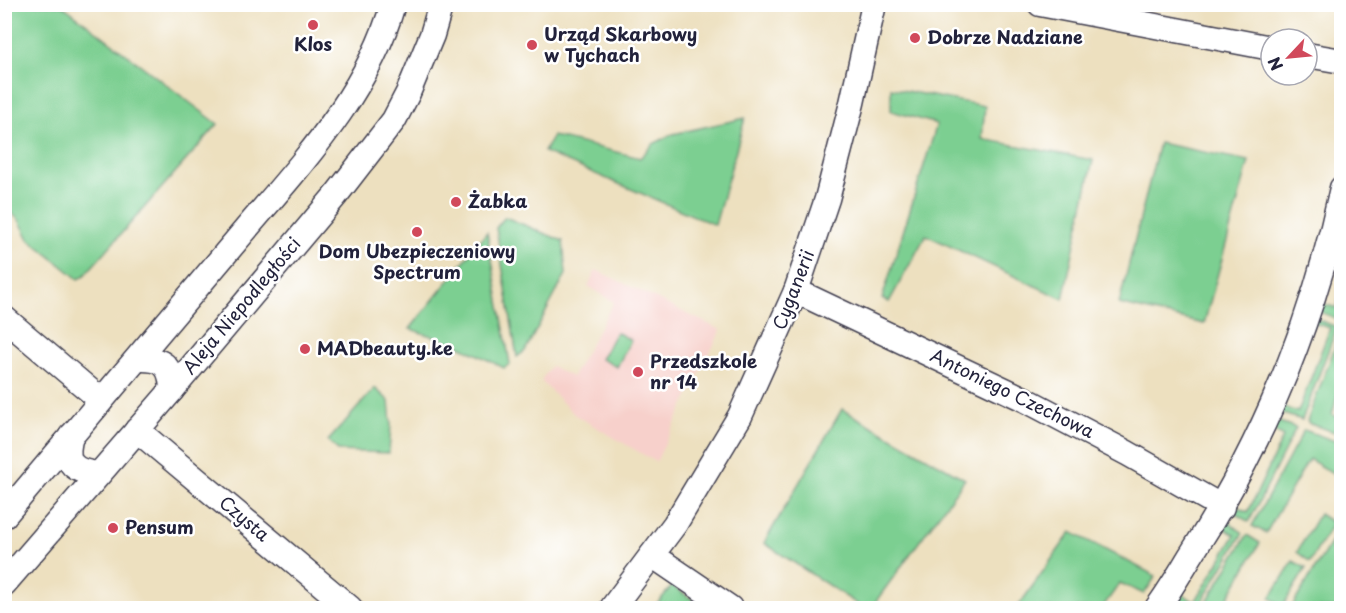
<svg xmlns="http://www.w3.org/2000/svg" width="1346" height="613" font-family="'Playpen Sans',sans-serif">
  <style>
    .built { fill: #f7d0cb }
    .green { fill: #7ccf91; stroke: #4f7866; stroke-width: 1.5 }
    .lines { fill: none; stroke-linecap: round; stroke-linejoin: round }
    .minor-casing { stroke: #403e4f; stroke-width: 27 }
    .minor { stroke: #fff; stroke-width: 24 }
    .poi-dot { fill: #d1495b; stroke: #fff; stroke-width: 2 }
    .labels { text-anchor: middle; stroke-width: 5; stroke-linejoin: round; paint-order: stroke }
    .poi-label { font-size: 18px; font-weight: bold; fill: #22223b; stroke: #fff; text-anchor: start }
    .street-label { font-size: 18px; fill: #22223b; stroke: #fff }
  </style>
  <rect width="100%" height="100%" fill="#fff"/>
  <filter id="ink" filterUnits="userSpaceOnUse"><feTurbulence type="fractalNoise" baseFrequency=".0167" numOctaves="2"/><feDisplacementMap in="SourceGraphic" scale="12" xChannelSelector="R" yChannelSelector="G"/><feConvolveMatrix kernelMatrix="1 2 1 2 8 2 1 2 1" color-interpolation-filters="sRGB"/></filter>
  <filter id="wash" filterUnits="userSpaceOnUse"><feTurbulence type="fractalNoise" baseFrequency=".008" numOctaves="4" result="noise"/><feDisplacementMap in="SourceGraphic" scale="24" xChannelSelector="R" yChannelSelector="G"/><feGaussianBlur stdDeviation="1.35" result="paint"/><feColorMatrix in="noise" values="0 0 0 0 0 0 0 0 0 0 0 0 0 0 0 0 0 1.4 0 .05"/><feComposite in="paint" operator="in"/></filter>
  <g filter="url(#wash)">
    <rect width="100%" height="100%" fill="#ede0bf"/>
    <path class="built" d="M596 270 721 330 656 462 575 415 541 381 551 366 572 377 614 302 588 286Z"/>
    <g class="green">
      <path d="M5 4 62 5 218 124 83 277 78 279 29 239 19 220 5 208Z"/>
      <path d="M891 88 985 106 982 139 1093 160 1063 299 926 235 889 302 882 299 937 124 891 111Z"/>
      <path d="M745 118 715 225 544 152 553 136 640 158 653 144 673 134Z"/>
      <path d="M1159 143 1249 161 1204 324 1119 304Z"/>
      <path d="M505 217 563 241 566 274 525 351 517 357 496 228Z"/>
      <path d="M487 232 510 364 504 368 458 345 410 329Z"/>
      <path d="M1341 291 1340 320 1318 311 1320 303 1337 308Z"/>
      <path d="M1316 319 1337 327 1302 420 1280 413 1282 407 1298 412 1330 328 1314 323Z"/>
      <path d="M1341 331V382L1332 415 1341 418V434L1310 424 1307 421Z"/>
      <path d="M616 332 631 340 617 367 601 359Z"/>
      <path d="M375 388 389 401 391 424 389 453 339 451 328 441Z"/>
      <path d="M842 409 965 479 871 608H863L764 543Z"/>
      <path d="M1277 421 1296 428 1249 522 1229 510 1232 504 1248 512 1283 437 1269 428Z"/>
      <path d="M1304 430 1341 443V478L1309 459 1266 533 1252 526Z"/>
      <path d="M1319 514 1333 523 1310 562 1297 552Z"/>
      <path d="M1224 518 1243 533 1198 608H1182L1176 605 1174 601 1180 592 1195 602 1235 535 1218 524Z"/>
      <path d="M1340 527 1341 608H1291Z"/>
      <path d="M1071 532 1156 576 1144 594 1120 583 1102 608H1017Z"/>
      <path d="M1247 535 1260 543 1222 608H1203Z"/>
      <path d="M1293 561 1306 568 1283 606 1270 598Z"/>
      <path d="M672 586 706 608H653Z"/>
    </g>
  </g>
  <g filter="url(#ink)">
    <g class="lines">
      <g class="minor-casing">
        <g id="minor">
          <path d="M1040 4 1271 48"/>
          <path d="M1307 55 1342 61"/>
          <path d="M796 291 1026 400 1127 453 1222 507"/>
          <path d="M4 318 101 400"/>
          <path d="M138 359C163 358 171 365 172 390"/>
          <path d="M137 430 350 608"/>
          <path d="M71 436C64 462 71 471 98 474"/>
          <path d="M4 516C81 424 159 333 236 241 296 169 367 97 393 4"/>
          <path d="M652 555 730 608"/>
          <path d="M4 584 172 390 336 195 394 120 408 93 432 35 441 4"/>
          <path d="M612 608 675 524 740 416 796 291 827 199 852 103 874 4"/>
          <path d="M1157 608C1169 592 1180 573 1191 555 1264 442 1314 319 1342 188"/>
        </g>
      </g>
      <use href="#minor" class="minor"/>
    </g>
  </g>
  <g class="poi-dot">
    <circle cx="313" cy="25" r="6"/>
    <circle cx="915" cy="38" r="6"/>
    <circle cx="532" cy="45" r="6"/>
    <circle cx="456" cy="202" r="6"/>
    <circle cx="417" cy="232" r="6"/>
    <circle cx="305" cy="349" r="6"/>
    <circle cx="638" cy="372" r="6"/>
    <circle cx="113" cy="528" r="6"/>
  </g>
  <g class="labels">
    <g class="poi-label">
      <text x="544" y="41">Urząd Skarbowy<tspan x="544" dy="21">w Tychach</tspan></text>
      <text x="927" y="44">Dobrze Nadziane</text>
      <text x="313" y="51" text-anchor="middle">Klos</text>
      <text x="468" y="208">Żabka</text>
      <text x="417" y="258" text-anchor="middle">Dom Ubezpieczeniowy<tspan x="417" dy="21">Spectrum</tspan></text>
      <text x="317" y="355">MADbeauty.ke</text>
      <text x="650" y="368">Przedszkole<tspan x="650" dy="21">nr 14</tspan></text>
      <text x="125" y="534">Pensum</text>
    </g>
    <g class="street-label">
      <text transform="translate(794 290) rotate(-69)" y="6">Cyganerii</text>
      <text transform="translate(242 306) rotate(-50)" y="6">Aleja Niepodległości</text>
      <text transform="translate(1012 394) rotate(26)" y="6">Antoniego Czechowa</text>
      <text transform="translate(244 519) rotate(40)" y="6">Czysta</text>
    </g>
  </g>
  <rect width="1346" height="613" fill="none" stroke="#fff" stroke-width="24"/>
  <g transform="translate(1289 57) rotate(244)"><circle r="28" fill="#ffffff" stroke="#a7a7b1" stroke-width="1.5"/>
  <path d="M0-4.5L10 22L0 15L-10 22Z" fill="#d1495b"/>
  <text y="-9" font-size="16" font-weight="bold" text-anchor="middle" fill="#22223b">N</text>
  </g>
</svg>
